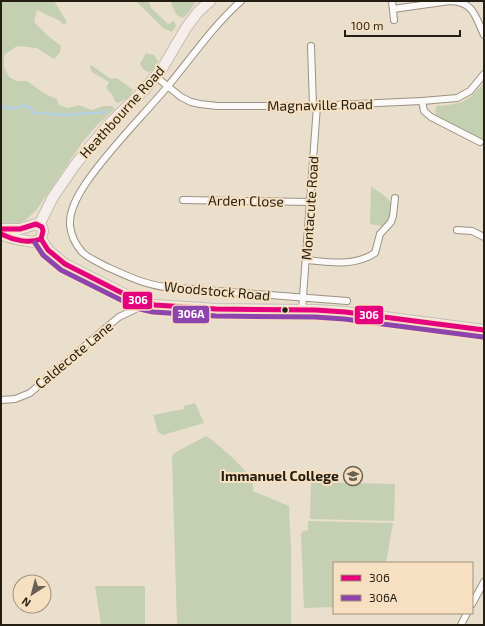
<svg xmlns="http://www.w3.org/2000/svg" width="485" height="626" font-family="'Exo 2',sans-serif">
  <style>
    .green { fill: #c5d0b2 }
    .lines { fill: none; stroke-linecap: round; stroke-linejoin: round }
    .stream { stroke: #b3cfe1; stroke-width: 2.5 }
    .street-casing { stroke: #9b9285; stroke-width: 8 }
    .primary-casing { stroke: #c4bdb4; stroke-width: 12 }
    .street { stroke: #fcfaf8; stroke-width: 6 }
    .primary { stroke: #f5eeeb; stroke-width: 10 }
    .bus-1-casing { stroke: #f6e0c1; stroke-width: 8 }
    .bus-2-casing { stroke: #f6e0c1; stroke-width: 8 }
    .bus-1 { stroke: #e5007d; stroke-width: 5 }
    .bus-2 { stroke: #8e44ad; stroke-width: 5 }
    .bus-dot { fill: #241d11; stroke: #f6e0c1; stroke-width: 1.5 }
    .labels { text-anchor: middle; stroke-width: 4; stroke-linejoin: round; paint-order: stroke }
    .street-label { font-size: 14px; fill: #241d11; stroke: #f6e0c1 }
    .poi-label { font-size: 14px; font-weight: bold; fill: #241d11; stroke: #f6e0c1; text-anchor: end }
    .line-badge { stroke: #f6e0c1; stroke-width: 1.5 }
    .badge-label { font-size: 11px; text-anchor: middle; font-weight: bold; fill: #fff }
  </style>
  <rect width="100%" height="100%" fill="#eadecd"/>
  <g class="green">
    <path d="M1 1H54L67 22 64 25 60 21 37 10 34 22 48 36 61 46 60 52 54 59 37 48 17 46 4 55V67L9 77 16 81H27L45 94 57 99 59 105 68 108 79 105 91 110 104 106H112L115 109 99 123 84 140 37 209 26 220 12 226 1 225Z"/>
    <path d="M136 1H148L152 9 168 24 174 21 176 26 172 32 163 28Z"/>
    <path d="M171 1H196L190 11 183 18C175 17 173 8 171 1Z"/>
    <path d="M146 53 154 55 158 61 154 69 149 72 144 70 140 64Z"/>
    <path d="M91 65 111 79 117 78 133 90 128 98 118 103 115 101 112 94 106 88 109 82 92 72 90 67Z"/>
    <path d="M484 82V140L435 116 436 106C461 104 468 103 484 82Z"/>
    <path d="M371 186C380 194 394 198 392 212 391 218 388 222 383 226L370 224Z"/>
    <path d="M195 403 204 423 163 435 158 432 153 415 184 409V406Z"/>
    <path d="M206 436C216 442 249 471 252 481 253 484 253 488 253 491L289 506 291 549V625H177L172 456 176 452Z"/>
    <path d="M311 482 395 484 394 521 310 519Z"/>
    <path d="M308 521 393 523 386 563H334V607L304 608 301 534 303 531 308 530Z"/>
    <path d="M95 586H145V625H101Z"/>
  </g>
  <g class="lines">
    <path class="stream" d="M1 106C17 112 15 105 28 106L34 113 65 115 107 112"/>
    <g class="street-casing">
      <g id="street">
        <path d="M241 1C213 26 192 57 168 86 141 118 110 148 86 183 78 195 69 210 70 225 71 235 75 244 82 252 88 258 98 262 105 266 125 275 143 284 165 287L347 301"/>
        <path d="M392 1 394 20"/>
        <path d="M393 9 450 1C474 2 475 16 484 35"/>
        <path d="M311 46 313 106"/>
        <path d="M155 76 181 97 191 102 200 104 217 106H313L422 101 457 98 470 91 484 74"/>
        <path d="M422 101 424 111 431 117 480 142"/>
        <path d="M183 200 310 202"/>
        <path d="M457 230 472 231 484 237"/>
        <path d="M306 260C329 262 354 267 375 253L380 234 391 222 393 216 395 198"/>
        <path d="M302 310 317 106"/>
        <path d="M1 400 15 399 30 393 108 326 119 317 140 307 142 302"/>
        <path d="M472 604 484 582"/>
        <path d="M461 625 467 613"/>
      </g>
    </g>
    <g class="primary-casing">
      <g id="primary">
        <path d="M39 225 53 197 75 165 108 125 145 89 163 67 186 28 198 12 210 1"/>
        <path d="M1 229H20L36 224 42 227 43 231 41 239 34 242C23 240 12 240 1 234"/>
        <path d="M41 239 48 250 65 264 130 297 142 302 155 305 216 309 315 310 345 312 484 330"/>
      </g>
    </g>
    <use href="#street" class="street"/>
    <use href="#primary" class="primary"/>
    <g class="bus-1-casing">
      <g id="bus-1">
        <path d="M1 229H20L36 224 42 227 43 231 41 239C29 244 13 240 1 234"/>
        <path d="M41 239 48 250 65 264 130 297 142 302 155 305 216 309 315 310 345 312 484 330"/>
      </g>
    </g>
    <g class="bus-2-casing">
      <path id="bus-2" d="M35 243 43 255 61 270 127 303 140 309 153 312 216 316 315 317 344 319 483 337"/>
    </g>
    <use href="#bus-1" class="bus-1"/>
    <use href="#bus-2" class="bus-2"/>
  </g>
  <defs>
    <g id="school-ring" transform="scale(1)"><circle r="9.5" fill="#f6e0c1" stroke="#696153" stroke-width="1.5"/><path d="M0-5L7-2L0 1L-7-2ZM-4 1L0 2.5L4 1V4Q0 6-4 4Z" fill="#696153"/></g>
  </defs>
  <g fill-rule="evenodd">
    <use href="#school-ring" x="353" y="476"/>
  </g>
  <circle class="bus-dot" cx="285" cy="310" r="3.5"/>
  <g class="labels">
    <g class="street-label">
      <text transform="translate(320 105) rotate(-1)" y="5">Magnaville Road</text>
      <text transform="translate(122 112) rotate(-48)" y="5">Heathbourne Road</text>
      <text transform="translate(246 201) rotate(1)" y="5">Arden Close</text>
      <text transform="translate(310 208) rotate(-86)" y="5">Montacute Road</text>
      <text transform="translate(217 291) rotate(5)" y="5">Woodstock Road</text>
      <text transform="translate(74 355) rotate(-40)" y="5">Caldecote Lane</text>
    </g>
    <g class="poi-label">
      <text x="339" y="481">Immanuel College</text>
    </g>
  </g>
  <g class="line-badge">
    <rect x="122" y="291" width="31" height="19" rx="4" fill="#e5007d"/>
    <rect x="172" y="305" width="38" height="19" rx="4" fill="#8e44ad"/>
    <rect x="354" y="305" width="30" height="20" rx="4" fill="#e5007d"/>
  </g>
  <g class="badge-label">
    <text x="138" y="304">306</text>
    <text x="191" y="318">306A</text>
    <text x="369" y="319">306</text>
  </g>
  <rect width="485" height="626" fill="none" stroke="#241d11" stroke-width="4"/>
  <rect x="333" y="562" width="140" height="52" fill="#f6e0c1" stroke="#a2927b"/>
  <rect x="341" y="575" width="20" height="6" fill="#e5007d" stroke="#a2927b"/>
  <text x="369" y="582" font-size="12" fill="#241d11">306</text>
  <rect x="341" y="595" width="20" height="6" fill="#8e44ad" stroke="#a2927b"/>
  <text x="369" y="602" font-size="12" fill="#241d11">306A</text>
  <g transform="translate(32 594) rotate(216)"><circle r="19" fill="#f6e0c1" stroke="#a2927b"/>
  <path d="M0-3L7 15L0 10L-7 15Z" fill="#696153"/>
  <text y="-6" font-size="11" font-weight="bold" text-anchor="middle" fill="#241d11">N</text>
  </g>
  <path d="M345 30v6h115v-6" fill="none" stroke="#241d11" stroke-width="2"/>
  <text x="351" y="30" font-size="12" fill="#241d11" stroke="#f6e0c1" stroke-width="3" paint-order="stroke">100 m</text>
</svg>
